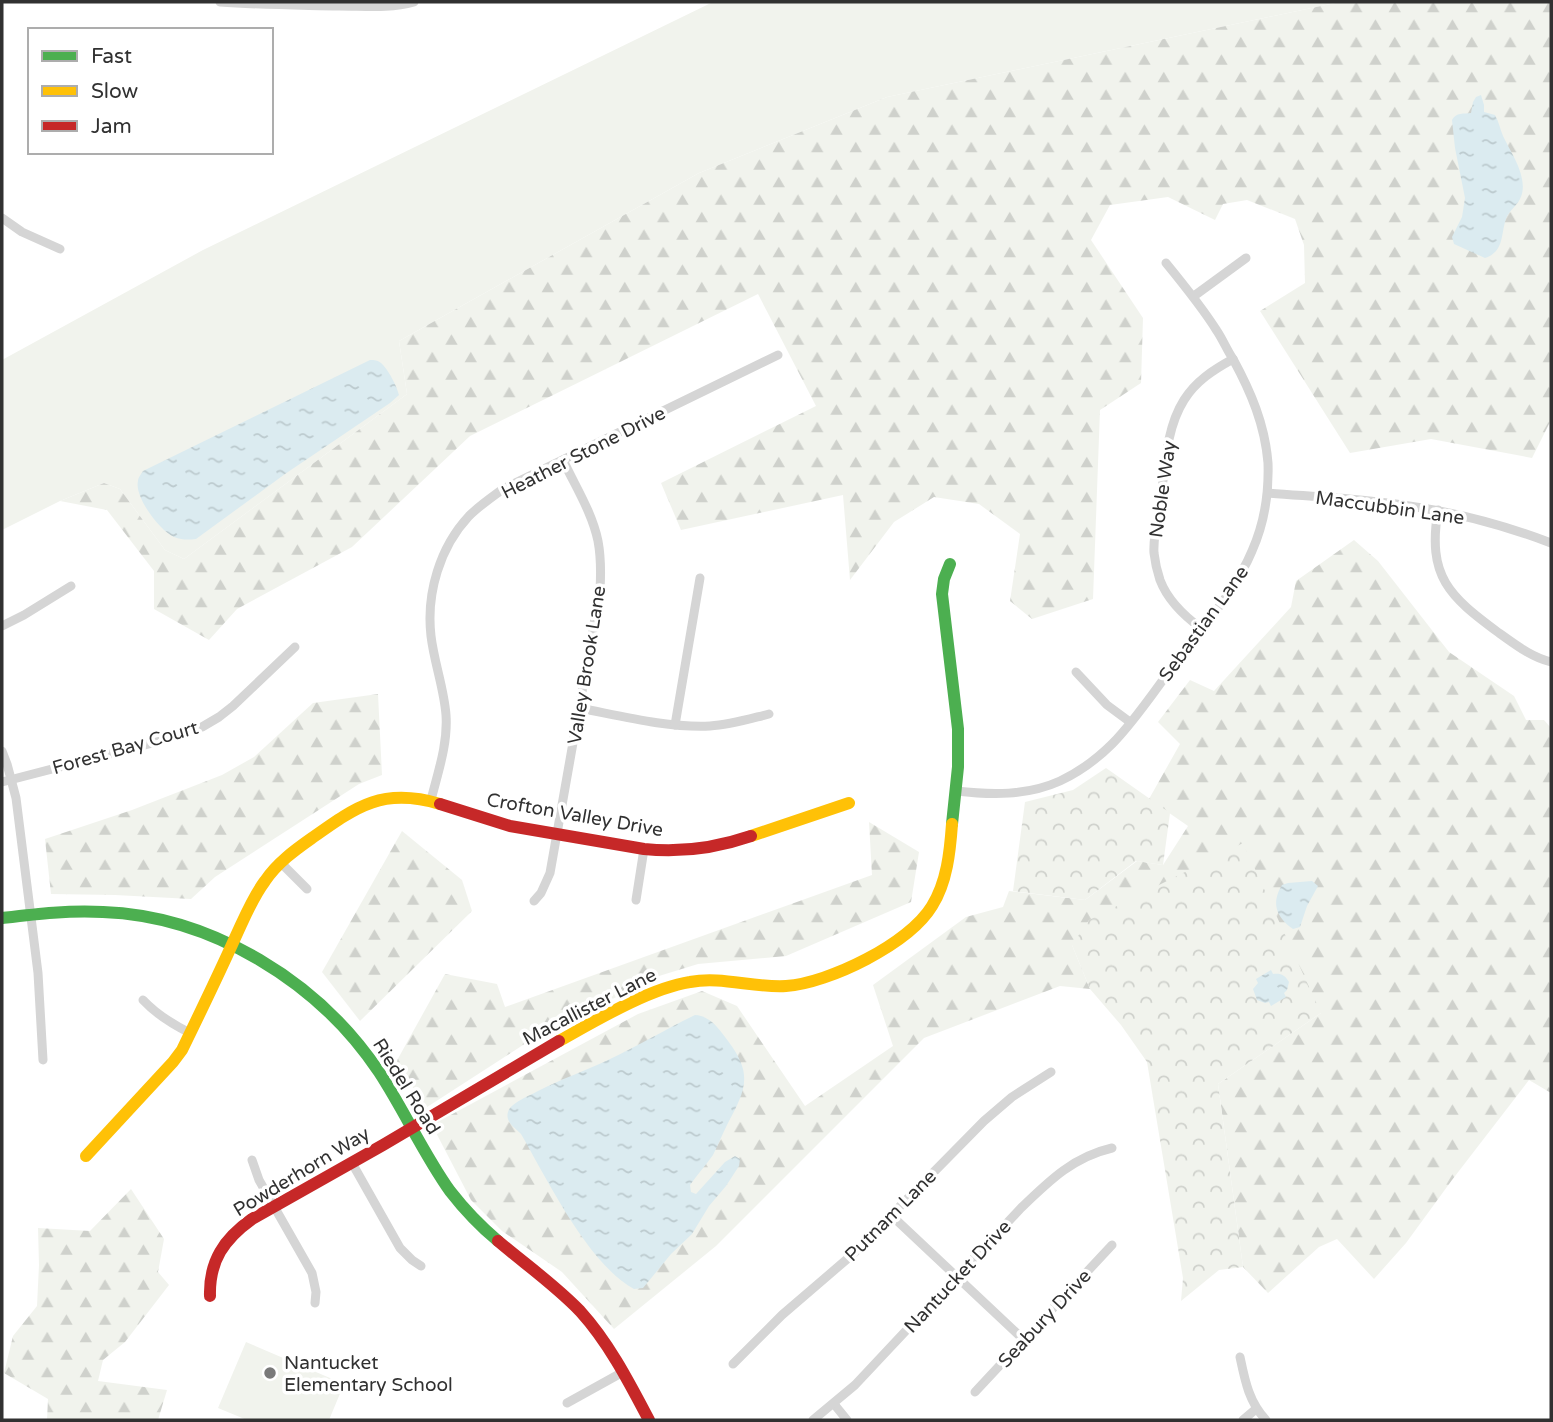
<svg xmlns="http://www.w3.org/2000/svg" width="1553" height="1422" font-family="'Varela Round',sans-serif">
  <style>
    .green { fill: #f1f3ed }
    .forest { fill: url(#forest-firs) }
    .park { fill: url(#park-crowns) }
    .water { fill: url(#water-ripples) }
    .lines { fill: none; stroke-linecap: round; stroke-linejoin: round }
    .street { stroke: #d5d5d5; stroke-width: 9 }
    .fast { stroke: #4caf50; stroke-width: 12 }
    .slow { stroke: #ffc107; stroke-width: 12 }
    .jam { stroke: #c62828; stroke-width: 12 }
    .poi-dot { fill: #797979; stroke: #fff; stroke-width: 2.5 }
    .labels { text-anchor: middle; stroke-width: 7; stroke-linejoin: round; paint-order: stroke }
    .street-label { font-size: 19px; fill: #313131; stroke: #fff }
    .poi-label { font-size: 19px; fill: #313131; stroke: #fff; text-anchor: start }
  </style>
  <defs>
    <pattern id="forest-firs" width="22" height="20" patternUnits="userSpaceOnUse" patternTransform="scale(1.75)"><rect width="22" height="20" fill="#f1f3ed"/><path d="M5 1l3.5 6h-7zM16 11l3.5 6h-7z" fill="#cfd1cc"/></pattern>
    <pattern id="park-crowns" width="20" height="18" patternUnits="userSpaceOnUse" patternTransform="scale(1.75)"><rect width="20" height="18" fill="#f1f3ed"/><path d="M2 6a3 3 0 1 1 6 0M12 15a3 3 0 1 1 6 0" fill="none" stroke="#cfd1cc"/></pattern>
    <pattern id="water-ripples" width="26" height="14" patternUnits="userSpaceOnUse" patternTransform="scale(1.75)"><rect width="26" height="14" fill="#dbebf0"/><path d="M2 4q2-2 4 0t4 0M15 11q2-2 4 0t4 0" fill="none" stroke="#bccace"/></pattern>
  </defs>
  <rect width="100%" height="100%" fill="#fff"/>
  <g class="green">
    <path d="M713 2H1340L887 97 699 173 399 341 407 394 184 559 165 550 120 489 104 483 60 501 2 530V360L203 250Z"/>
    <path d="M246 1342 344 1384 329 1420H247L218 1408Z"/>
  </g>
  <g class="forest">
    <path d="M1340 2H1551V420L1532 458 1431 439 1350 453 1260 311 1305 283 1304 245 1295 219 1247 200 1223 204 1215 220 1168 197 1110 205 1091 240 1143 318 1141 383 1100 410 1093 599 1032 619 1010 601 1020 534 979 504 934 497 894 522 850 580 843 495 681 530 661 483 816 406 758 294 470 436 352 547 237 609 209 640 154 609V571L107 510 60 501 104 483 120 489 165 550 184 559 407 394 399 341 699 173 887 97Z"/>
    <path d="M1354 540 1378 561 1449 652 1514 696 1526 720H1544L1551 728V1093L1529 1080 1452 1180 1406 1243 1374 1279 1337 1239 1319 1247 1268 1293 1243 1267 1218 1084 1321 1013 1072 945 1090 989 1060 986 924 1038 716 1246 614 1329 562 1272 502 1231 471 1200 432 1125 638 1014 702 991 737 1006 805 1106 893 1046 873 985 966 917 1003 907 1009 891 1085 900 1137 861 1163 865 1188 826 1149 799 1180 744 1158 722 1190 680 1214 691 1291 607 1296 581Z"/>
    <path d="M378 694 382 775 359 784 215 877 191 899 115 895 51 894 45 839 132 810 222 775 254 757 313 703Z"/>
    <path d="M869 822 919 852 911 902 786 956 698 964 659 976 537 1036 424 1109 409 1080 395 1064 445 974 497 984 505 1007 872 875Z"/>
    <path d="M402 831 462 880 472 911 360 1021 322 972Z"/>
    <path d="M131 1189 164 1239 158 1272 169 1285 125 1342 103 1360 98 1381 167 1390 158 1420H47L48 1399 4 1373 13 1336 37 1306 39 1265 38 1228 90 1231Z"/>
  </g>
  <g class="park">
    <path d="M1106 768 1170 813 1163 865 1136 861 1085 900 1013 891 1025 802 1073 790Z"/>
    <path d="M1243 843 1321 1013 1218 1084 1243 1267 1219 1270 1181 1301 1183 1278 1147 1062 1121 1025 1090 989 1072 945 1089 920Z"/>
  </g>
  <g class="water">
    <path d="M1481 95 1484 105V112L1495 115C1499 122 1500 129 1503 136 1511 153 1530 179 1520 199 1516 207 1507 212 1505 222 1501 237 1503 252 1485 258L1454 244 1452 237 1462 217 1465 198 1455 148 1452 120C1456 112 1464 114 1471 113L1473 102 1476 97Z"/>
    <path d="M370 360C375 360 377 360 381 363 388 369 397 386 399 395L390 403 285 474 196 539C188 540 182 540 174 537 160 531 134 497 138 481 138 478 141 474 143 471Z"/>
    <path d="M1312 881 1318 886 1307 906 1300 927 1293 929C1276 917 1271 903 1282 885L1288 883Z"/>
    <path d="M1271 970 1273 974C1281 973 1285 975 1289 982L1287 990 1284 993 1286 997 1271 1006 1269 1002 1265 1003 1257 1000 1253 989 1258 983 1256 979Z"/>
    <path d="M695 1015C711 1016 719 1029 728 1041 754 1075 745 1091 727 1125 722 1135 718 1145 713 1155 706 1165 697 1175 690 1185L691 1192 696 1194 725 1162 735 1156 740 1159 739 1166 726 1186 709 1206 692 1234 671 1254 643 1288 634 1289C588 1264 547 1179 521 1134 515 1128 505 1122 508 1112 510 1103 531 1095 538 1091 561 1079 585 1071 608 1060 638 1046 666 1029 695 1015Z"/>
  </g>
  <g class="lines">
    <g class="street">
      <path d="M220 2C259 5 299 5 339 6 365 6 389 9 414 2"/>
      <path d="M2 218 22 232 60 249"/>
      <path d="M1194 296 1246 258"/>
      <path d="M1268 493C1319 497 1371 499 1422 508 1467 515 1509 527 1551 543"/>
      <path d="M1438 510C1427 577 1449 596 1499 633 1516 645 1531 657 1551 662"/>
      <path d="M2 626 24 615 71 586"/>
      <path d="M1202 629C1184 616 1168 601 1160 580 1157 571 1155 562 1154 553 1153 538 1157 521 1160 505 1165 471 1165 430 1184 400 1196 381 1213 370 1233 359"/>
      <path d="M1076 672 1107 705 1130 722"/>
      <path d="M579 708C621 716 667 728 710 726 730 725 749 719 769 714"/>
      <path d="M675 725 700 578"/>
      <path d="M2 751 7 764 16 798 38 973 43 1060"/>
      <path d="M2 782 168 739 202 727 219 717 233 706 295 647"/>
      <path d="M956 791C991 795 1027 796 1060 781 1079 772 1097 759 1112 744 1135 721 1157 687 1177 661 1203 626 1235 592 1252 551 1264 524 1269 493 1268 463 1265 425 1251 392 1233 359 1227 350 1223 340 1217 331 1202 307 1184 285 1166 263"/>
      <path d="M431 800C438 772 448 744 446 715 444 688 434 662 431 636 426 593 440 547 469 516 479 506 492 497 503 489L778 355"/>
      <path d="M280 862 307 889"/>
      <path d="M636 900 644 849"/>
      <path d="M534 901 541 893 550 873 600 590C601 573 601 557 598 541 592 512 575 486 563 460"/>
      <path d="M143 1000C157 1015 172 1024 190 1033"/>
      <path d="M252 1160 259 1180 312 1273 316 1292 315 1303"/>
      <path d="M352 1163 400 1248 412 1260 421 1266"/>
      <path d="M891 1215 1024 1340"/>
      <path d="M1240 1357C1245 1381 1249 1402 1266 1420"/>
      <path d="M733 1364 782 1315 853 1254 984 1121 1012 1097 1051 1072"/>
      <path d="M975 1392 1112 1245"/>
      <path d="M567 1403 623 1372"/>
      <path d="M834 1404 847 1420"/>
      <path d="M813 1420 855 1385 1021 1208C1049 1181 1073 1157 1112 1148"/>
      <path d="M1243 1420 1256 1409"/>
    </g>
    <g class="fast">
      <path d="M950 564 944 579 942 594 958 729V767L952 824"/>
      <path d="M2 918C36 914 69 910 103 912 212 916 319 982 379 1072 404 1110 423 1153 450 1191 464 1209 480 1226 498 1241"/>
    </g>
    <g class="slow">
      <path d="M751 836 849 803"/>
      <path d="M559 1041C595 1021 650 988 690 982 722 976 753 988 786 986 829 983 909 944 932 906 947 882 950 852 952 824"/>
      <path d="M86 1156 173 1062 182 1050C200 1013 218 976 235 938 244 919 252 898 265 881 277 863 295 850 312 838 357 806 383 787 440 804"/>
    </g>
    <g class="jam">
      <path d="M440 804 510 826 644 849C681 853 716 848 751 836"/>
      <path d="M498 1241C525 1264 555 1285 580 1311 609 1343 629 1382 649 1420"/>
      <path d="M210 1296C209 1261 224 1239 252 1219L383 1145 559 1041"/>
    </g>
  </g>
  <circle class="poi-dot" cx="270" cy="1373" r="7"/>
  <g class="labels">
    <g class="street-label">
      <text transform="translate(583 452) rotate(-27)" y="7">Heather Stone Drive</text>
      <text transform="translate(1162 489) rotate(-82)" y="7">Noble Way</text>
      <text transform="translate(1390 507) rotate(8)" y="7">Maccubbin Lane</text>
      <text transform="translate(1203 623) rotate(-54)" y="7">Sebastian Lane</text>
      <text transform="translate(586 665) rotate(-81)" y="7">Valley Brook Lane</text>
      <text transform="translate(125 747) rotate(-16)" y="7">Forest Bay Court</text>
      <text transform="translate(575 814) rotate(10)" y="7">Crofton Valley Drive</text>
      <text transform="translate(589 1006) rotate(-27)" y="7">Macallister Lane</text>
      <text transform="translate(407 1086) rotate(58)" y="7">Riedel Road</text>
      <text transform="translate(301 1171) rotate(-31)" y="7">Powderhorn Way</text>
      <text transform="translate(890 1215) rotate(-45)" y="7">Putnam Lane</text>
      <text transform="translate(957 1276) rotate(-47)" y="7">Nantucket Drive</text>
      <text transform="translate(1044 1318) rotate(-47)" y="7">Seabury Drive</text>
    </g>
    <g class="poi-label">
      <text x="284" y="1369">Nantucket<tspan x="284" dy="22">Elementary School</tspan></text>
    </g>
  </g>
  <rect width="1553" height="1422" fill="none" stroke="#313131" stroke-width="7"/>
  <rect x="28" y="28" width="245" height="126" fill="#ffffff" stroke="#adadad" stroke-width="2"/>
  <rect x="42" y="51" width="35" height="10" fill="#4caf50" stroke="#adadad" stroke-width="2"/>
  <text x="91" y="63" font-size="21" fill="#313131">Fast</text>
  <rect x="42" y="86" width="35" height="10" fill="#ffc107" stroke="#adadad" stroke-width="2"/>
  <text x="91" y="98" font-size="21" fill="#313131">Slow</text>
  <rect x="42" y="121" width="35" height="10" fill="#c62828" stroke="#adadad" stroke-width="2"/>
  <text x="91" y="133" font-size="21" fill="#313131">Jam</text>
</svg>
